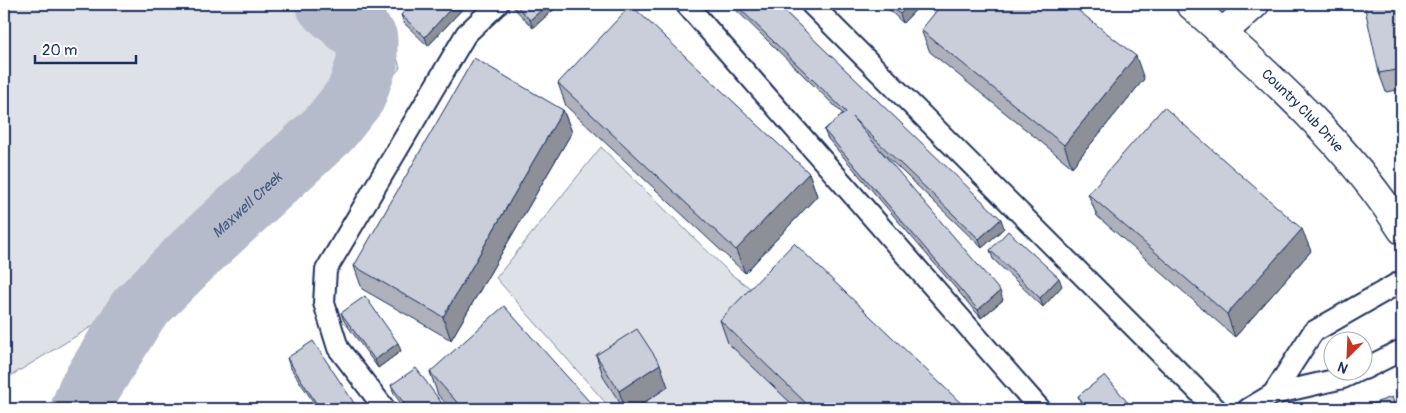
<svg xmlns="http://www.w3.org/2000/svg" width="1406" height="413" font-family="Pangolin,sans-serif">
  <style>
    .green { fill: #dee1e7; stroke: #7c88a2 }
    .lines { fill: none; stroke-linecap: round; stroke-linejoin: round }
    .river { stroke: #b5bbca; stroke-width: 61 }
    .service-casing { stroke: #1b2f5e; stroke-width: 24 }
    .minor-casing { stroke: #1b2f5e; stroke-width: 31 }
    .tertiary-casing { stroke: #1b2f5e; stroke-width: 31 }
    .service { stroke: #fff; stroke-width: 20 }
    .minor { stroke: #fff; stroke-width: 28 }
    .tertiary { stroke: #fff; stroke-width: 28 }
    .wall { fill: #aeb1bb; stroke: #1b2f5e }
    .shaded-wall { fill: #8d9099; stroke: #1b2f5e }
    .building { fill: #caceda; stroke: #1b2f5e }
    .labels { text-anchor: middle; stroke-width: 4; stroke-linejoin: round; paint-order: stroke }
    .street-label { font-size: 14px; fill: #1b2f5e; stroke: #fff }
    .water-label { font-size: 15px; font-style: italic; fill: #49597e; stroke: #fff }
  </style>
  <rect width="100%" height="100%" fill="#fff"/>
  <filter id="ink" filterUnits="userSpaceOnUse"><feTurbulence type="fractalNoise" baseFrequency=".02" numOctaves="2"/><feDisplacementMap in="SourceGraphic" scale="10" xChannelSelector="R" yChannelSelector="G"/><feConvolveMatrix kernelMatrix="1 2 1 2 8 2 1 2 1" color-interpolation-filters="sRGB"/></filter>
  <g filter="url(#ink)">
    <g class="green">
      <path d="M4 4H382L400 68 275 215 4 380Z"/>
      <path d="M601 147 732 275 767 300 805 409H611L496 278Z"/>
    </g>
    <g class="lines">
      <path class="river" id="s1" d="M81 409 88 391 138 310 195 253 330 128 356 95 367 63V39L326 4"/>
      <g class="service-casing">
        <g id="service">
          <path d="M686 4 1040 409"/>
          <path d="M811 4 1216 409"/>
          <path d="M1364 369 1402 350"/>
          <path d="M1273 394 1313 332 1402 281"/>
          <path d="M385 409 338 348 324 303 326 270 466 34 498 4"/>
          <path d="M1248 409 1273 394 1343 378 1360 370"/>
        </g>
      </g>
      <g class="minor-casing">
        <path id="minor" d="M1222 33 1255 4"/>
      </g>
      <g class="tertiary-casing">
        <g id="tertiary">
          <path id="s2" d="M1190 4C1267 73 1346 142 1402 230"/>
        </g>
      </g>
      <use href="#service" class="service"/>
      <use href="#minor" class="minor"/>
      <use href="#tertiary" class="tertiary"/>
    </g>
    <g class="wall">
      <path d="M411 4H467L428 46 404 23 401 15Z"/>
      <path d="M512 4H560L533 28 514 8Z"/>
      <path d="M730 4H777L1004 228 982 248 877 147 1003 300 981 318 828 139 824 130 843 114Z"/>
      <path d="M883 4H921L903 23Z"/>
      <path d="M1402 4V89L1386 92 1379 73Z"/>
      <path d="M921 30 1144 79 1072 167 930 52Z"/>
      <path d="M558 83 809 173 817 196 745 273 566 106Z"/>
      <path d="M563 110 572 132 451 340 362 289 354 266Z"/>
      <path d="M1088 194 1311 251 1235 337 1097 216Z"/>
      <path d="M990 250 1062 286 1043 307 993 259Z"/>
      <path d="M341 313 401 351 378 368 344 321Z"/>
      <path d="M720 320 967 409H797L728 343Z"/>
      <path d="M596 355 668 387 634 409H624L604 378Z"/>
      <path d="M287 358 358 409H318L290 367Z"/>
      <path d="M430 372 596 409H451L438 395Z"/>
      <path d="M391 385 446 409H405L394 394Z"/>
      <path d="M1078 396 1129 404 1130 409H1083Z"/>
    </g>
    <g class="shaded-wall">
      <path d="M455 4H467L428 46 425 37Z"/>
      <path d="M548 4H560L533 28 530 20Z"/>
      <path d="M910 4H921L903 23 900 14Z"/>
      <path d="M1136 56 1144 79 1072 167 1064 145Z"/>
      <path d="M563 110 572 132 451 340 443 317Z"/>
      <path d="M809 173 817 196 745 273 736 250Z"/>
      <path d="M1001 219 1004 228 982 248 979 239Z"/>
      <path d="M1302 229 1311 251 1235 337 1227 314Z"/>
      <path d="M1059 278 1062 286 1043 307 1040 298Z"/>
      <path d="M1000 291 1003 300 981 318 978 310Z"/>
      <path d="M398 343 401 351 378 368 375 360Z"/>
      <path d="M660 364 668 387 634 409H625L619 391Z"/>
      <path d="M1129 404 1130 409H1122Z"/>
    </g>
    <g class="building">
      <path d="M411 4H455L425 37 401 15Z"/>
      <path d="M515 4H548L530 20Z"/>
      <path d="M735 4H777L1001 219 979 239 852 117 1000 291 978 310 824 130 846 112Z"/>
      <path d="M889 4H910L900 14Z"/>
      <path d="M942 4H1070L1136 56 1064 145 921 30Z"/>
      <path d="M1364 4H1402V69L1379 73Z"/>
      <path d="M631 5 809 173 736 250 558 83Z"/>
      <path d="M474 58 563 110 443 317 354 266Z"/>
      <path d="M1164 107 1302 229 1227 314 1088 194Z"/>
      <path d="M1008 231 1059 278 1040 298 990 250Z"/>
      <path d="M794 243 967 409H812L720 320Z"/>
      <path d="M365 296 398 343 375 360 341 313Z"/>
      <path d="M504 306 596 409H463L430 372Z"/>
      <path d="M637 329 660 364 619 391 596 355Z"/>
      <path d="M313 341 358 409H320L287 358Z"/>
      <path d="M416 368 446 409H408L391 385Z"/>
      <path d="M1105 375 1129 404 1122 409H1088L1078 396Z"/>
      <path d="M1392 397 1396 409H1357Z"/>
    </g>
  </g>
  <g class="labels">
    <g class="street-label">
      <text dy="5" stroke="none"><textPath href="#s2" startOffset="155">Country Club Drive</textPath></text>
    </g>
    <g class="water-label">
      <text dy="5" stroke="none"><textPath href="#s1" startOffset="266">Maxwell Creek</textPath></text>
    </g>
  </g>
  <rect width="1406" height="413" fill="none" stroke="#fff" stroke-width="20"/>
  <rect x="10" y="10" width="1386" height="393" fill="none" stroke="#1b2f5e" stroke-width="2" filter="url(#ink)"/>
  <g transform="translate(1348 356) rotate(204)"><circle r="24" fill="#ffffff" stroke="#a4acbf"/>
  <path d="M0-4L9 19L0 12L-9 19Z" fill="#c8321e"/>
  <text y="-8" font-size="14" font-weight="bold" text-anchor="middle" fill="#1b2f5e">N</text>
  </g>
  <path d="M35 55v8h101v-8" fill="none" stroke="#1b2f5e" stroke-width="2.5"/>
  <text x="42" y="55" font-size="15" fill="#1b2f5e" stroke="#ffffff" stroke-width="4" paint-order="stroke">20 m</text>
</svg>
